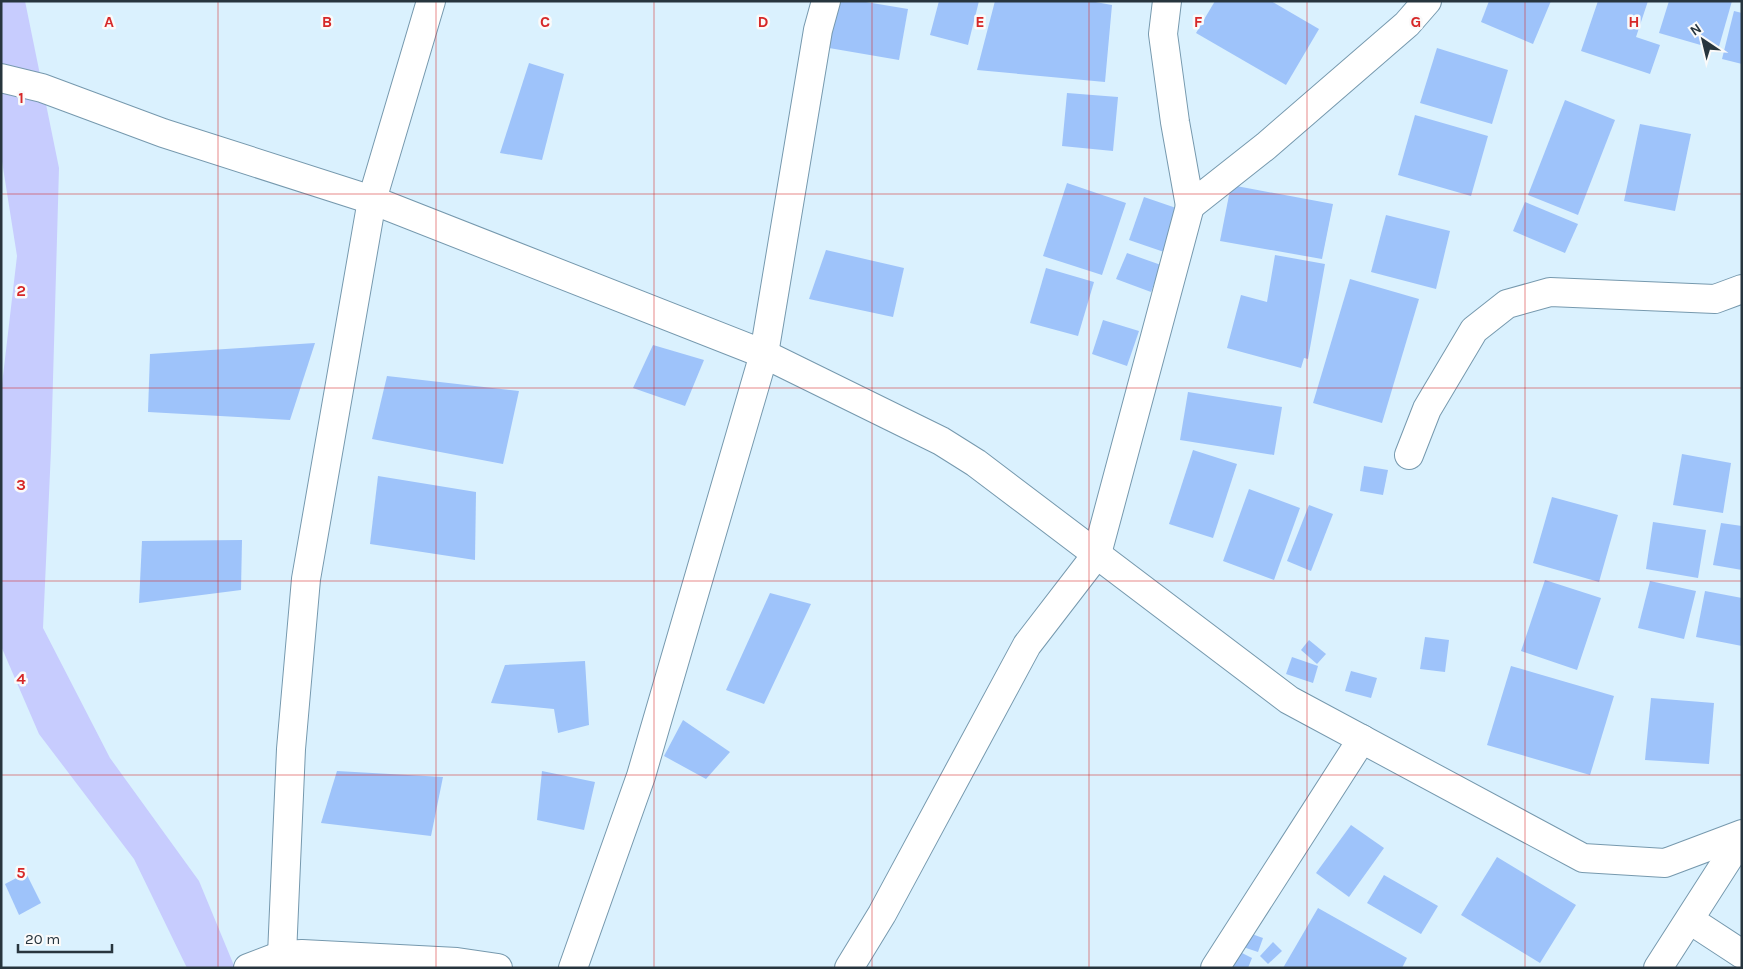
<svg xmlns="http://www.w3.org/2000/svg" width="1743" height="969" font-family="Karla,sans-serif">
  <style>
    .water { fill: #c7ccfe }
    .building { fill: #9ec3fa }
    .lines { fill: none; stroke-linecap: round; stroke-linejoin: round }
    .minor-casing { stroke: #7699ae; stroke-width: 30 }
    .minor { stroke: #fff; stroke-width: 28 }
    .grid { fill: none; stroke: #d62828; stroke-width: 1; stroke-opacity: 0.55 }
    .grid-label { font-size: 16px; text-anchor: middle; font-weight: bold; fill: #d62828; stroke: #fafafa; stroke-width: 5; stroke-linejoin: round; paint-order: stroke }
  </style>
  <rect width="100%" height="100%" fill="#daf1fe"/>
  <path class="water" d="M1 1H25L59 168 51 450 43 628 110 758 199 881 235 968H187L134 859 39 734 1 646V393L17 256 1 155Z"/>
  <g class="building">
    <path d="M837 1H860L908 9 899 60 829 48Z"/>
    <path d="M939 1H979L968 45 930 35Z"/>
    <path d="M995 1H1090L1112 5 1105 82 977 70Z"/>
    <path d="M1215 1H1271L1319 29 1286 85 1196 33Z"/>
    <path d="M1489 1H1551L1533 44 1481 22Z"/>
    <path d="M1598 1H1648L1636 37 1660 45 1650 74 1581 51Z"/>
    <path d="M1669 1H1732L1718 50 1659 33Z"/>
    <path d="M1734 11 1742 13V64L1722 59Z"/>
    <path d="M1437 48 1508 70 1492 124 1420 103Z"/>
    <path d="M529 63 564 74 542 160 500 153Z"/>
    <path d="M1067 93 1118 97 1113 151 1062 146Z"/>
    <path d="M1565 100 1615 120 1578 215 1528 195Z"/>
    <path d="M1415 115 1488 136 1471 196 1398 175Z"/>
    <path d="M1640 124 1691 134 1675 211 1624 201Z"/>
    <path d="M1067 183 1126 203 1102 275 1043 256Z"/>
    <path d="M1231 185 1333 204 1322 259 1220 241Z"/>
    <path d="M1144 197 1179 209 1164 252 1129 240Z"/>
    <path d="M1525 202 1578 224 1565 253 1513 231Z"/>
    <path d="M1386 215 1450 231 1436 289 1371 272Z"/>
    <path d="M826 250 904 268 893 317 809 299Z"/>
    <path d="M1127 253 1161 265 1151 292 1116 279Z"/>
    <path d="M1275 255 1325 264 1308 359 1304 358 1301 368 1227 348 1241 295 1267 302Z"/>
    <path d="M1046 268 1094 282 1078 336 1030 323Z"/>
    <path d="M1350 279 1419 299 1382 423 1313 403Z"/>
    <path d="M1103 320 1139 331 1127 366 1092 354Z"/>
    <path d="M315 343 290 420 148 412 150 354Z"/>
    <path d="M653 345 704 360 685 406 633 388Z"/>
    <path d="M387 376 519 391 503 464 372 439Z"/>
    <path d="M1188 392 1282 407 1274 455 1180 440Z"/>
    <path d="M1193 450 1237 464 1213 538 1169 524Z"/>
    <path d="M1682 454 1731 463 1723 513 1673 505Z"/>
    <path d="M1364 466 1388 470 1383 495 1360 491Z"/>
    <path d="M378 476 476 492 475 560 370 544Z"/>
    <path d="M1249 489 1300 508 1274 580 1223 561Z"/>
    <path d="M1552 497 1618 515 1599 582 1533 563Z"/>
    <path d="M1309 505 1333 514 1311 571 1287 561Z"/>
    <path d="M1653 522 1706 530 1698 578 1646 569Z"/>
    <path d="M1721 523 1742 526V570L1713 565Z"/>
    <path d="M242 540 241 590 139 603 142 541Z"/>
    <path d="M1545 580 1601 598 1577 670 1521 651Z"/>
    <path d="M1650 581 1696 591 1684 639 1638 628Z"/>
    <path d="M1705 591 1742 598V646L1696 637Z"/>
    <path d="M770 593 811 604 764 704 726 690Z"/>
    <path d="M1425 637 1449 640 1445 672 1420 669Z"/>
    <path d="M1309 640 1326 654 1317 664 1301 650Z"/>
    <path d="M1292 657 1318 666 1313 683 1286 674Z"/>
    <path d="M585 661 589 725 558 733 554 709 491 703 505 665Z"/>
    <path d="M1511 666 1614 696 1590 775 1487 745Z"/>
    <path d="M1351 671 1377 678 1371 698 1345 691Z"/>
    <path d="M1651 698 1714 703 1709 764 1645 760Z"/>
    <path d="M683 720 730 752 706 779 664 756Z"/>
    <path d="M337 771 443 777 431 836 321 823Z"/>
    <path d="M542 771 595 782 584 830 537 820Z"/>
    <path d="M1351 825 1384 848 1349 897 1316 873Z"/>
    <path d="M1497 857 1576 905 1540 963 1461 915Z"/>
    <path d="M26 873 41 903 19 915 5 884Z"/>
    <path d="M1384 875 1438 906 1421 934 1367 903Z"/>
    <path d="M1318 908 1407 958 1402 968H1283Z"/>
    <path d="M1249 933 1263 938 1258 952 1243 947Z"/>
    <path d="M1273 942 1282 951 1268 964 1260 956Z"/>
    <path d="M1234 949 1252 958 1248 968H1226Z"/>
  </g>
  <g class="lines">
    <g class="minor-casing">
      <g id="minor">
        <path d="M1167 1 1163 34 1175 122 1190 206 1266 146 1407 24 1427 1"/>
        <path d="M1 78 42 88 163 133 372 200 764 354 941 441 976 463 1289 700 1583 858 1665 863 1742 834"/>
        <path d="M1409 455 1427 409 1474 330 1507 304 1550 292 1715 299 1742 289"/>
        <path d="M1690 920 1742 954"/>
        <path d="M282 955 291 749 306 579 372 200 431 1"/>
        <path d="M248 968 282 955 302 954 457 962 498 968"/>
        <path d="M573 968 641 776 764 354 818 30 826 1"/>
        <path d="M849 968 882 914 1027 645 1097 554 1190 206"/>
        <path d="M1215 968 1362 739"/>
        <path d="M1658 968 1742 837"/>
      </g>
    </g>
    <use href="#minor" class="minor"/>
  </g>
  <path class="grid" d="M218 1V968M436 1V968M654 1V968M872 1V968M1089 1V968M1307 1V968M1525 1V968M1 194H1742M1 388H1742M1 581H1742M1 775H1742"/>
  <g class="grid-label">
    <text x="109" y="27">A</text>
    <text x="327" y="27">B</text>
    <text x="545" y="27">C</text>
    <text x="763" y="27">D</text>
    <text x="980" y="27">E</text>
    <text x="1198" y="27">F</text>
    <text x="1416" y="27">G</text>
    <text x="1634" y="27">H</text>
    <text x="21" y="103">1</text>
    <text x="21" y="296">2</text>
    <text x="21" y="490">3</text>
    <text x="21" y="684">4</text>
    <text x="21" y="878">5</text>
  </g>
  <rect width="1743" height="969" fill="none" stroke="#27353e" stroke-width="5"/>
  <g transform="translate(1703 40) rotate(325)" stroke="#fafafa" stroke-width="4" paint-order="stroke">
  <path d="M0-4L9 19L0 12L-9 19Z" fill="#27353e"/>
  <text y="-8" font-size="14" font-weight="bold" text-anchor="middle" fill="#27353e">N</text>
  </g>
  <path d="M18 944v8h94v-8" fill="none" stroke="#27353e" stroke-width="2.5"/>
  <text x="25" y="944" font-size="15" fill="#27353e" stroke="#fafafa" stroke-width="4" paint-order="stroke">20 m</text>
</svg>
